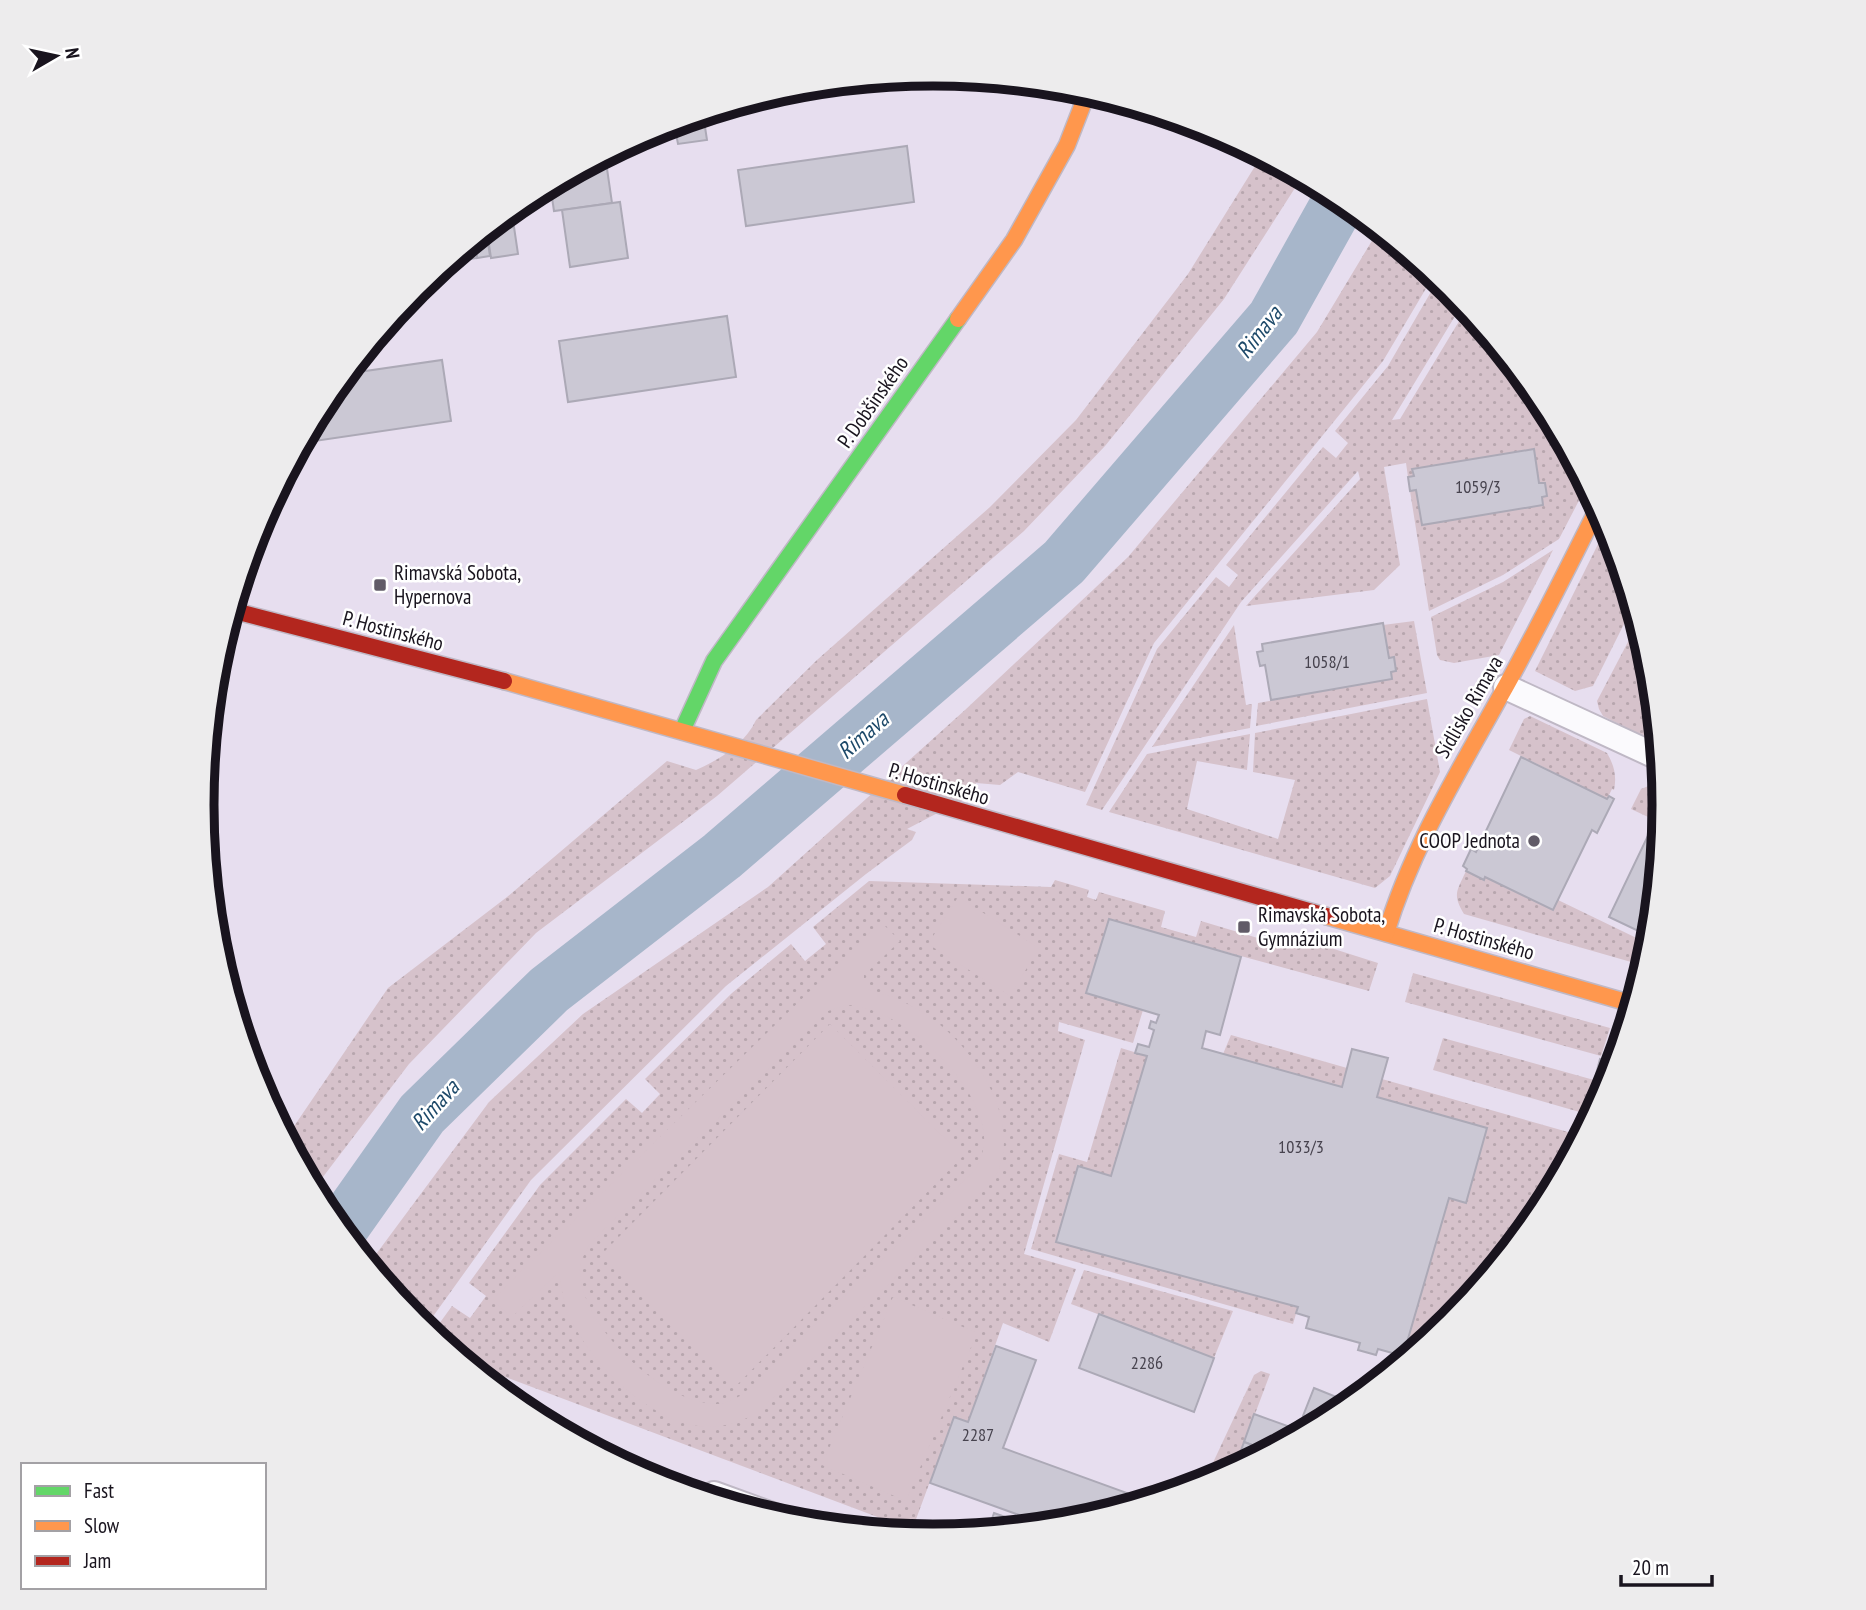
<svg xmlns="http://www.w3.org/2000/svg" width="1866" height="1610" font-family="'PT Sans Narrow',sans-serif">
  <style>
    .grass { fill: url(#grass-dots) }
    .green { fill: #d6c2cb; fill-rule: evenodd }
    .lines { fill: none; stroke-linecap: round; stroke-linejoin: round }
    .river { stroke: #a7b6ca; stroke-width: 54 }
    .building { fill: #cbc8d4; stroke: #aca9b6; stroke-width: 2 }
    .street-casing { stroke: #bfb8c5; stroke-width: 28 }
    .fast-casing { stroke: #bfb8c5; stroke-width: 19 }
    .slow-casing { stroke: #bfb8c5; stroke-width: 19 }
    .jam-casing { stroke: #bfb8c5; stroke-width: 19 }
    .street { stroke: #fbfafd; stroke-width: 24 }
    .fast { stroke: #63d668; stroke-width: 16 }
    .slow { stroke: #ff974d; stroke-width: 16 }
    .jam { stroke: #b3261e; stroke-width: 16 }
    .poi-dot { fill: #615b67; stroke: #fff; stroke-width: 2.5 }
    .labels { text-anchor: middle; stroke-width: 5; stroke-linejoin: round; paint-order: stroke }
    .number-label { font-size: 18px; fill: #47434e }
    .street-label { font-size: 21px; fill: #19141e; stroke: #fff }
    .poi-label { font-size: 21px; fill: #19141e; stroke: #fff; text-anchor: start }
    .water-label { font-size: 23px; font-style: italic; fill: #1d4969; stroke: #fff }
    .rim { fill: none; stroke: #19141e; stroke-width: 9 }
  </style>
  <defs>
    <pattern id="grass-dots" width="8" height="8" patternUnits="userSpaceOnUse" patternTransform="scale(1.75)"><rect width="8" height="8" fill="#d6c2cb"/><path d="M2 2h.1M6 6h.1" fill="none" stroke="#b7a6ae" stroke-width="1.8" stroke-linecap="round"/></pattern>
  </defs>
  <rect width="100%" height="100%" fill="#e7deef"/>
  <g class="grass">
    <path d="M1262 155 1302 177 1224 299 1105 446 1024 531 717 796 536 933 409 1064 313 1190 286 1138 388 988 507 897 667 761 696 770C719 760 745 744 756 720L817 660 990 507 1076 420 1188 274Z"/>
    <path d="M1379 229 1434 275 1383 361 1154 643 1085 792 1018 772 1000 785 976 783 972 795 907 829 916 832 912 840 866 874 726 986 531 1180 424 1329 415 1322 368 1265 489 1102 583 1014 768 887 965 710 1128 557 1317 332Z"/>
    <path d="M1439 278 1463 303 1392 420 1400 419 1467 308 1541 399 1587 485 1559 539 1503 575 1429 611 1410 491 1416 490 1422 525 1547 496 1545 483H1539L1534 449 1413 469 1414 476 1408 477 1406 463 1384 467 1400 565 1374 590 1246 606 1360 479 1358 471 1241 602 1102 810 1086 805 1157 649 1216 577 1229 587 1238 575 1226 565 1323 447 1336 458 1348 443 1335 431 1388 366Z"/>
    <path d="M1608 524 1633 606 1593 686 1575 691 1535 671Z"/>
    <path d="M1553 550 1499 655 1454 663 1440 660 1437 655 1431 617 1503 582Z"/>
    <path d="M1414 621 1427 693 1256 726 1258 703 1392 679 1391 672 1396 670 1394 658H1389L1383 625Z"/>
    <path d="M1234 625 1246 705 1252 704 1250 728 1152 747Z"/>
    <path d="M1629 640 1646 649 1651 663 1658 744 1603 716 1599 709 1597 701Z"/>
    <path d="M1427 699 1440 772 1390 876 1375 888 1109 812 1147 754 1250 734 1247 770 1197 761 1187 809 1278 839 1295 780 1253 772 1255 733Z"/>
    <path d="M1530 716 1607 753C1614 765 1617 776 1614 790L1612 789 1607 799 1509 750 1524 719Z"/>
    <path d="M1661 781 1664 805 1663 824 1631 809 1641 789Z"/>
    <path d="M1466 871 1484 880 1485 877 1553 910 1558 900 1651 945 1645 966 1464 914C1452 894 1457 891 1466 871Z"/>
    <path d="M1055 880 1089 890 1087 897 1096 900 1099 892 1165 911 1161 927 1196 937 1201 921 1261 939 1312 942 1378 963 1369 991 1109 920 1086 993 1143 1010 1133 1043 1059 1022 1058 1031 1085 1040 1024 1254 1076 1269 1049 1342 1003 1323 968 1422 954 1417 912 1530 463 1361 431 1335 452 1306 470 1318 486 1296 469 1283 540 1185 626 1099 642 1113 660 1094 645 1079 732 993 791 944 805 961 826 944 813 927 869 881 1051 887Z"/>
    <path d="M1413 973 1610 1028 1601 1056 1405 1002Z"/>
    <path d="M1231 1035 1347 1068 1342 1087 1223 1054Z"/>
    <path d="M1443 1038 1594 1080 1583 1113 1433 1070Z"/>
    <path d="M1121 1048 1147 1056 1111 1176 1078 1166 1056 1242 1298 1307 1293 1324 1031 1249 1059 1154 1087 1162Z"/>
    <path d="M1382 1079 1582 1136 1541 1212 1450 1323 1401 1363 1449 1198 1466 1202 1487 1128 1377 1097Z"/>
    <path d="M1084 1270 1233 1311 1214 1358 1071 1304Z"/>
    <path d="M1261 1371 1270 1374 1234 1470 1203 1484 1254 1375Z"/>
  </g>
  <g class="green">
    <path d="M958 897 1039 948 1010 996 928 944Z"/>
    <path d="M881 922 900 941 864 975V984L867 989C875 993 884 994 893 997 909 1004 925 1013 939 1024 981 1058 1026 1130 992 1182L758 1412C738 1424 716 1430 692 1425 642 1415 583 1355 566 1308 562 1296 561 1284 559 1272L511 1318 493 1299ZM846 1005C900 1005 989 1088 984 1144 983 1153 980 1161 976 1169L742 1395C734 1399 726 1404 717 1404 662 1404 578 1324 580 1268 581 1259 586 1251 590 1243L821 1018 828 1011Z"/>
    <path d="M830 1024 963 1156 735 1387 602 1254Z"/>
    <path d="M893 1297 977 1333 906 1501 822 1465Z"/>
  </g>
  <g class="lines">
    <path class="river" d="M340 1230 422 1114 549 990 722 856 1064 562 1274 318 1341 198"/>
  </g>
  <g class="building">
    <path d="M703 114 707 140 678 144 674 123Z"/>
    <path d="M907 146 914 202 746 226 738 170Z"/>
    <path d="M605 155 612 203 554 211 550 184Z"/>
    <path d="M620 202 628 258 570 267 562 210Z"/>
    <path d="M514 227 518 254 491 258 487 231Z"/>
    <path d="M486 230 490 256 477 258 474 240Z"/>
    <path d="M474 240 477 258 463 260 462 250Z"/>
    <path d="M462 250 463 260 450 263 449 260Z"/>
    <path d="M727 316 736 377 568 402 559 341Z"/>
    <path d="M442 360 451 421 301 443 325 398 345 374Z"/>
    <path d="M1534 449 1539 483H1545L1547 496 1542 497 1543 505 1422 525 1416 490 1410 491 1408 477 1414 476 1412 469Z"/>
    <path d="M1383 623 1389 658 1394 657 1396 671 1391 672 1392 679 1271 700 1265 665 1260 666 1257 652 1263 651 1262 644Z"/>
    <path d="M1521 757 1607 799 1609 796 1614 799 1597 833 1592 830 1553 910 1485 877 1484 880 1466 871 1467 869 1463 866 1471 849 1476 852Z"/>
    <path d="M1654 823 1662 827 1651 937 1609 917Z"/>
    <path d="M1109 919 1241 957 1220 1035 1206 1031 1202 1048 1342 1087 1352 1049 1388 1058 1377 1097 1487 1128 1466 1203 1449 1198 1403 1356 1378 1349 1376 1355 1358 1350 1360 1343 1306 1328 1309 1317 1296 1313 1298 1307 1056 1242 1078 1166 1111 1176 1147 1056 1135 1053 1138 1044 1149 1047 1154 1030 1149 1028 1151 1021 1156 1023 1159 1015 1086 993Z"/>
    <path d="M1600 1059 1615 1063 1609 1085 1583 1132H1581Z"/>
    <path d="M1099 1314 1214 1358 1194 1412 1079 1368Z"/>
    <path d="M996 1346 1036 1360 1003 1448 1127 1493 1122 1509 1075 1523 1047 1525 930 1483 954 1417 968 1422Z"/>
    <path d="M1314 1388 1339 1398 1332 1417 1322 1423 1303 1416Z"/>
    <path d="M1339 1398 1352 1403 1332 1417Z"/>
    <path d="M1254 1414 1304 1432 1268 1451 1244 1442Z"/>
    <path d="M1244 1442 1268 1451 1234 1470Z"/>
    <path d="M994 1513 1033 1527 988 1531Z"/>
  </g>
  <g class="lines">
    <g class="street-casing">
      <g id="street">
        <path d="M1506 687 1660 758"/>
        <path d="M714 1494 794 1523"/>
      </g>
    </g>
    <g class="fast-casing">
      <path id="fast" d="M682 731 714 661 958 319"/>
    </g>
    <g class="slow-casing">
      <g id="slow">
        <path d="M958 319 1014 240 1067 145 1088 91"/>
        <path d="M504 681 905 795"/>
        <path d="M1326 916 1633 1004"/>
        <path d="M1386 933C1412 847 1458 773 1501 695 1536 633 1567 569 1599 506"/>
      </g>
    </g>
    <g class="jam-casing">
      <g id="jam">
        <path d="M231 610 504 681"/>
        <path d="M905 795 1326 916"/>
      </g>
    </g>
    <use href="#street" class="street"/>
    <use href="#fast" class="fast"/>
    <use href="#slow" class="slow"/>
    <use href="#jam" class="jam"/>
  </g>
  <g class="poi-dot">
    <rect x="373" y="578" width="14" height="14" rx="3.5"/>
    <circle cx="1534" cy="841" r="7"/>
    <rect x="1237" y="920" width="14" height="14" rx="3.5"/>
  </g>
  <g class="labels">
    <g class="number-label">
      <text x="1478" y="493">1059/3</text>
      <text x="1327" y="668">1058/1</text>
      <text x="1301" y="1153">1033/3</text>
      <text x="1147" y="1369">2286</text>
      <text x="978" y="1441">2287</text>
    </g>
    <g class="street-label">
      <text transform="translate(873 402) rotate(-55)" y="7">P. Dobšinského</text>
      <text transform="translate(393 631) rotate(15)" y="7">P. Hostinského</text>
      <text transform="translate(1469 707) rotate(-60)" y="7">Sídlisko Rimava</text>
      <text transform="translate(939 784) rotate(16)" y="7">P. Hostinského</text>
      <text transform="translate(1484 939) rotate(16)" y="7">P. Hostinského</text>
    </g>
    <g class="poi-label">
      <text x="394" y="580">Rimavská Sobota,<tspan x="394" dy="24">Hypernova</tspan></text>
      <text x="1520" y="848" text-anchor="end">COOP Jednota</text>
      <text x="1258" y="922">Rimavská Sobota,<tspan x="1258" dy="24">Gymnázium</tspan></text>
    </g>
    <g class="water-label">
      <text transform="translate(1259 332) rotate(-52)" y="8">Rimava</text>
      <text transform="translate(863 735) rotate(-41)" y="8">Rimava</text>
      <text transform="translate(435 1105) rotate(-48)" y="8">Rimava</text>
    </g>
  </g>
  <path d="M0 0H1866V1610H0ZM214 805a719 719 0 1 1 1438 0a719 719 0 1 1-1438 0Z" fill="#edeced" fill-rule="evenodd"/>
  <path class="rim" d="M214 805a719 719 0 1 1 1438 0a719 719 0 1 1-1438 0Z"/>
  <rect x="21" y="1463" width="245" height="126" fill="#ffffff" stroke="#a3a1a5" stroke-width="2"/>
  <rect x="35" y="1486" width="35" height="10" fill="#63d668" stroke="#a3a1a5" stroke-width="2"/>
  <text x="84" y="1498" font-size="21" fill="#19141e">Fast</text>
  <rect x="35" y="1521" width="35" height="10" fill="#ff974d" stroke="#a3a1a5" stroke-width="2"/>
  <text x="84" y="1533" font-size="21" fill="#19141e">Slow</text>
  <rect x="35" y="1556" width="35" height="10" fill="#b3261e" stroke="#a3a1a5" stroke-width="2"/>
  <text x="84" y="1568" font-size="21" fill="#19141e">Jam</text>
  <g transform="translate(56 56) rotate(81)" stroke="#ffffff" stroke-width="5" paint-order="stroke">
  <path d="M0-5L12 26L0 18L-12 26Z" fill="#19141e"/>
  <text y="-10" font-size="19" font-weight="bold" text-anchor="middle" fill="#19141e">N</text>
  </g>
  <path d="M1621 1575v10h91v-10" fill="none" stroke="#19141e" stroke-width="3.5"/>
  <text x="1632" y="1575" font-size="21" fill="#19141e" stroke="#ffffff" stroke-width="5" paint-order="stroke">20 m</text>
</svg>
